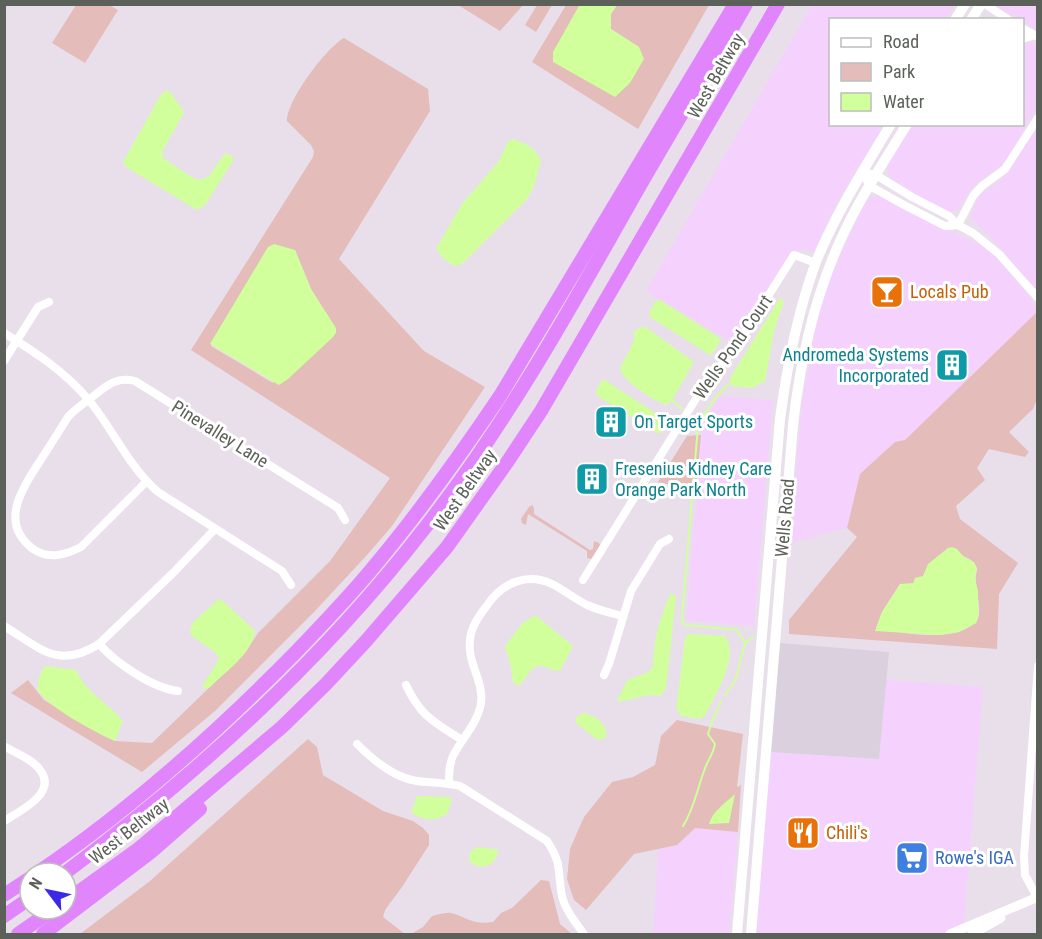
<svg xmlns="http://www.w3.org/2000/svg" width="1042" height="939" font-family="'Roboto Condensed',sans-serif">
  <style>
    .commercial { fill: #f4d2fd }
    .education { fill: #dbd0dd }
    .green { fill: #e4bcba; fill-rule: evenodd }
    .water { fill: #d1ff9c }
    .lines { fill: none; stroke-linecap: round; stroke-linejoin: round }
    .stream { stroke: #d1ff9c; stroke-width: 2 }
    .minor { stroke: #fff; stroke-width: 8 }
    .tertiary { stroke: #fff; stroke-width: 9 }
    .secondary { stroke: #fff; stroke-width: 10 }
    .motorway { stroke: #e185fc; stroke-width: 14 }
    .labels { text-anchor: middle; stroke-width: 6; stroke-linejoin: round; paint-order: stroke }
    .street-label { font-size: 18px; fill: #5b6058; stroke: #fff }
    .food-label { font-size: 18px; fill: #c56008; stroke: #fff; text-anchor: start }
    .culture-label { font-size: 18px; fill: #0d838f; stroke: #fff; text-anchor: start }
    .shop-label { font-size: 18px; fill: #366cbe; stroke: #fff; text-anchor: start }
  </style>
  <rect width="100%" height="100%" fill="#e9dfeb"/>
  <g class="commercial">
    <path d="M812 5H954L946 19 830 20V124L884 125 835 206 813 253 804 248 783 264 733 343 646 291Z"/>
    <path d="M993 5H1037V30L1023 22 1022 20 1019 19Z"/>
    <path d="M1034 42 1037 46V107L1008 157 997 169 975 184 957 210 951 212 927 201 891 179 887 171 888 163 913 125 1022 124 1023 43Z"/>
    <path d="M1037 126V292L986 232 974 222 971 215 979 195 998 182 1009 171Z"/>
    <path d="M877 195 885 196 914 214 979 244 996 257 1030 297 1037 312 905 440 895 442 860 474 847 528 789 543 802 401 818 316 835 266 866 200Z"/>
    <path d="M719 396 773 400 754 626 686 620 703 422Z"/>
    <path d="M886 680 983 687 964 924 944 934H756L771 752 879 759Z"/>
    <path d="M695 828 738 832 729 934H653L658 849 677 845Z"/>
  </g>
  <path class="education" d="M780 643 889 652 879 759 771 752Z"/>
  <g class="green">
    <path d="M76 5H109L118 10 85 63 52 43Z"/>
    <path d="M458 5H523L500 31Z"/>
    <path d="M537 5H552L536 32 525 25Z"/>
    <path d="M566 5H580L554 52 639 47 611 29V14L617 5H709L638 129 532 62Z"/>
    <path d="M344 38 428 89 430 111 339 259 424 351 485 387 392 526 367 555 315 611 215 711 142 772 11 693 28 680 44 700 100 734 115 741 152 743 245 653 258 633 330 561 390 478 191 350 313 157 314 151 311 145 287 121C287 100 326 48 344 38ZM295 250 311 289 320 304 273 383 211 346Z"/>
    <path d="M1037 312V399L1033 409 1009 432 1029 452 1025 457 989 449 977 468 985 480 956 506 960 519 1018 563 999 594 997 649 789 634V620L857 537 847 528 860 474 895 442 905 440ZM948 548 971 560 977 570C972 587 985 608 976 623 969 627 962 632 954 633 932 638 897 633 876 628L882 612 900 584H913L915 578 923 577 927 567Z"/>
    <path d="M701 435 696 491 658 482 687 436Z"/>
    <path d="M532 505 534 508V514L590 550 593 549 594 541 599 543 600 545 592 559 587 558V551L528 514 526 525 522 523 521 519 529 507Z"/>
    <path d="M677 720 743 734 737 787 741 785 738 832 695 828 677 845 634 854 586 910 574 900 567 879 570 849 584 817 612 782 633 777 655 765 661 736Z"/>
    <path d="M308 739 317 747 323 775 383 811 413 821 423 828 429 835V845L402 887 385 910 383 917 405 934H80L150 881Z"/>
    <path d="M541 880 549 881 560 924 572 934H411L423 927 432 916C438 915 446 912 451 913 469 918 472 925 493 922L501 913 512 908Z"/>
  </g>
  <g class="water">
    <path d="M580 4 617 5 611 14V29L639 47 644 59 630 83 615 97 553 62V52Z"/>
    <path d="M166 90 171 93 184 112 163 150V158L193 178 200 180 209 176 225 153 233 157V161L205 205 197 210 126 167 123 162 160 96Z"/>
    <path d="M512 139C526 143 534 147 541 160L534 186 527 199 463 263 454 266 444 259 436 249 462 204 499 161 507 143Z"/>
    <path d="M274 244 295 250 311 289 336 328V333L332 338 288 379 279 385 210 344 268 247Z"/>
    <path d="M780 298 784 301 774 331 765 381 752 388 732 386 730 378Z"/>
    <path d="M660 300 721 339 715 350 710 355 650 317 649 313 655 302Z"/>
    <path d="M644 326 694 362 672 400 667 405C655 402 621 380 620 368L634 341V331Z"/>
    <path d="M603 379 666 420 667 425 662 433H657L596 395 598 386Z"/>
    <path d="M952 547 957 549 964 557 974 562 977 568 975 579 978 591V608L979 614 976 623 959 632 940 635 875 631 882 612 900 584 914 583 915 578 923 576 928 564 948 548Z"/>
    <path d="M671 593 676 596 666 689 660 696C641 692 634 702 617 701L627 680 647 673 653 667C653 640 660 617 671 593Z"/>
    <path d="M219 599 223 601 255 631C252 654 225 672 209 688L203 689V685L219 659 216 653 192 636 190 632 192 623Z"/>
    <path d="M535 615 573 646 561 669 556 671 541 665 532 669 520 685H517L513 682 511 667 505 646 522 624Z"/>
    <path d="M688 634 725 636C740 657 716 692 707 712L701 719 681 716 676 709 685 639Z"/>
    <path d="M45 666 76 670C89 696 106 701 123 721L115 741C93 731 51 709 37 690L39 677Z"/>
    <path d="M582 713C594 715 602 720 607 732L605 738 598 740 595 738 576 723V718Z"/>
    <path d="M735 794 729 823 709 824C712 812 725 803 735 794Z"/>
    <path d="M417 796 449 797 452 800 447 814C433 822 424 820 411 813Z"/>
    <path d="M477 847 496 849 498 852C494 867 480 871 469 861L470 852Z"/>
  </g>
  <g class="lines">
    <g class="stream">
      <path d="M731 382C716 395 707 410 698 426L682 617 683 623 686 625 737 630 745 643 753 637"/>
      <path d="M672 400 682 409"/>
      <path d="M725 695 735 681 745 643"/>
      <path d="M683 826C694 809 697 790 704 771 707 761 713 755 715 744L708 734 712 722 721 701"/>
    </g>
    <g class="minor">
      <path d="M985 4 1009 20"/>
      <path d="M1022 28 1038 37"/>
      <path d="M1022 39 1035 35"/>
      <path d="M958 225 945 226 904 205 870 186 862 172 876 175 912 197 949 216 958 225 973 233 999 254 1038 298"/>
      <path d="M958 225 973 196 982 186 1005 169 1038 118"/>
      <path d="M4 333C35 352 64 371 88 399 113 429 128 466 158 492L282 571 291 585"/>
      <path d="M4 361 38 307 49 302"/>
      <path d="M146 482 81 547C65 555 49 560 33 549 0 524 20 492 38 464 48 449 58 433 68 417 75 409 83 404 91 398 106 386 116 376 135 381L338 508 345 520"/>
      <path d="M583 580 697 397 738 344 794 255 816 263"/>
      <path d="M4 626C40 648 58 670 99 644L173 573 215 529"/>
      <path d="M99 644C116 663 152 688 178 691"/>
      <path d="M1038 666 1024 856 1025 875 1038 899"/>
      <path d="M604 675 609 664 631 591 660 544 669 539"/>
      <path d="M406 685C421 717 434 722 462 740"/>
      <path d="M357 744C373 760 394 778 417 781 431 783 445 782 460 786L547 841C563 865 557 871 562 896 565 910 576 923 584 934"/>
      <path d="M4 746C15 753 33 759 40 770 58 793 20 811 4 821"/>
      <path d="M449 783C449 774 449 765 453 756 462 738 478 723 481 703 484 681 467 663 470 640 471 626 480 615 488 604 503 583 527 572 552 584 564 590 575 599 587 605 598 610 611 613 622 616"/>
    </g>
    <g class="tertiary">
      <path d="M950 934 1038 897"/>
      <path d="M972 934 1001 918"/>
    </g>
    <g class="secondary">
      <path d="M955 20 965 4"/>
      <path d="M971 20 981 4"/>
      <path d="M737 934 780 419C787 366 797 313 816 262 836 213 864 169 891 124"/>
      <path d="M751 934 793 425C800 361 814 298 841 239 859 199 884 162 907 124"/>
    </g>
    <g class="motorway">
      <path d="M37 873C130 810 214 735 293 655 322 625 350 596 376 564 421 510 461 454 500 396L735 4"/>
      <path d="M65 873C199 773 321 662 424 529 504 427 567 315 630 203 668 136 708 71 746 4"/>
      <path d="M4 895 30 878"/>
      <path d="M66 901 137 850 182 812 282 727 326 684 366 641 447 547 508 461 541 411 778 4"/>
      <path d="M4 916 30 898"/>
      <path d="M18 934 54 909"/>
      <path d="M43 934 151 852 200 809"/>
    </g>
  </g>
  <defs>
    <g id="bar-square" transform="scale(1.725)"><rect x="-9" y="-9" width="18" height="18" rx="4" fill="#e8710a" stroke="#fff"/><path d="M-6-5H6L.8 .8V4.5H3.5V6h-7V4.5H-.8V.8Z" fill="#fff"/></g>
    <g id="building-square" transform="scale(1.725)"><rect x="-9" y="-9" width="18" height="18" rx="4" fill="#0f9aa8" stroke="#fff"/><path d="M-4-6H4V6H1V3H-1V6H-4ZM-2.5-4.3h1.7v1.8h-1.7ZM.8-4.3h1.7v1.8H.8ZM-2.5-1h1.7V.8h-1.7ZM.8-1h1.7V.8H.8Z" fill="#fff"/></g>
    <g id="restaurant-square" transform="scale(1.725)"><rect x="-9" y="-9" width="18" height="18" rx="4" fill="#e8710a" stroke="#fff"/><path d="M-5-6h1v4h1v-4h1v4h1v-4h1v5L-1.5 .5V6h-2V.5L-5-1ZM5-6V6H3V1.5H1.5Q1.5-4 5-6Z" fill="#fff"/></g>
    <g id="supermarket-square" transform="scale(1.725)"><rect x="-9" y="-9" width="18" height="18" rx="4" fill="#3f7fe0" stroke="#fff"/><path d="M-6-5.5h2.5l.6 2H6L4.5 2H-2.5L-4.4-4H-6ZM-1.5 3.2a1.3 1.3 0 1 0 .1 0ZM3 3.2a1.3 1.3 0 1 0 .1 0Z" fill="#fff"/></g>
  </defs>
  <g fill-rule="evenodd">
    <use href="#bar-square" x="887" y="292"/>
    <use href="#building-square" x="952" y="365"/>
    <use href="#building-square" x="611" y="422"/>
    <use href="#building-square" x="592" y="479"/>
    <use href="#restaurant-square" x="803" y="833"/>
    <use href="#supermarket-square" x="912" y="858"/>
  </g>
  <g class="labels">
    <g class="street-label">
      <text transform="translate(716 76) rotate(-60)" y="6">West Beltway</text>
      <text transform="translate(733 347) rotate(-55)" y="6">Wells Pond Court</text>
      <text transform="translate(220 434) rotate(32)" y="6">Pinevalley Lane</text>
      <text transform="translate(465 490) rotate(-55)" y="6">West Beltway</text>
      <text transform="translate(785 518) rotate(-85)" y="6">Wells Road</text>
      <text transform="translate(129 831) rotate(-38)" y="6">West Beltway</text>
    </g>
    <g class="food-label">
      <text x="910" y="298">Locals Pub</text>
      <text x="826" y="839">Chili's</text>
    </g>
    <g class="culture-label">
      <text x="929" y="361" text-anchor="end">Andromeda Systems<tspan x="929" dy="21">Incorporated</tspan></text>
      <text x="634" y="428">On Target Sports</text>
      <text x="615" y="475">Fresenius Kidney Care<tspan x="615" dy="21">Orange Park North</tspan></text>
    </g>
    <g class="shop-label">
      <text x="935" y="864">Rowe's IGA</text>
    </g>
  </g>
  <rect width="1042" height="939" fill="none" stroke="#5b6058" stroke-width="12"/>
  <rect x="829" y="18" width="195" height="108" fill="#ffffff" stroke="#bdbfbc" stroke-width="1.5"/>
  <rect x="841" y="38" width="30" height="9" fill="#ffffff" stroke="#bdbfbc" stroke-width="1.5"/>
  <text x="883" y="48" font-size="18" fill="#5b6058">Road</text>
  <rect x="841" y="63" width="30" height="18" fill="#e4bcba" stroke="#bdbfbc" stroke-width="1.5"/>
  <text x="883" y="78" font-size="18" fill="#5b6058">Park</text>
  <rect x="841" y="93" width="30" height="18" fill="#d1ff9c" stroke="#bdbfbc" stroke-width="1.5"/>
  <text x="883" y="108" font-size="18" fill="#5b6058">Water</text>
  <g transform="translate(48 891) rotate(302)"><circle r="28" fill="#ffffff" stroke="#bdbfbc" stroke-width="1.5"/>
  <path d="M0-4.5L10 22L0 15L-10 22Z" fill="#3c28e8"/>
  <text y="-9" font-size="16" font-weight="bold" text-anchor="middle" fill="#5b6058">N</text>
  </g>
</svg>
